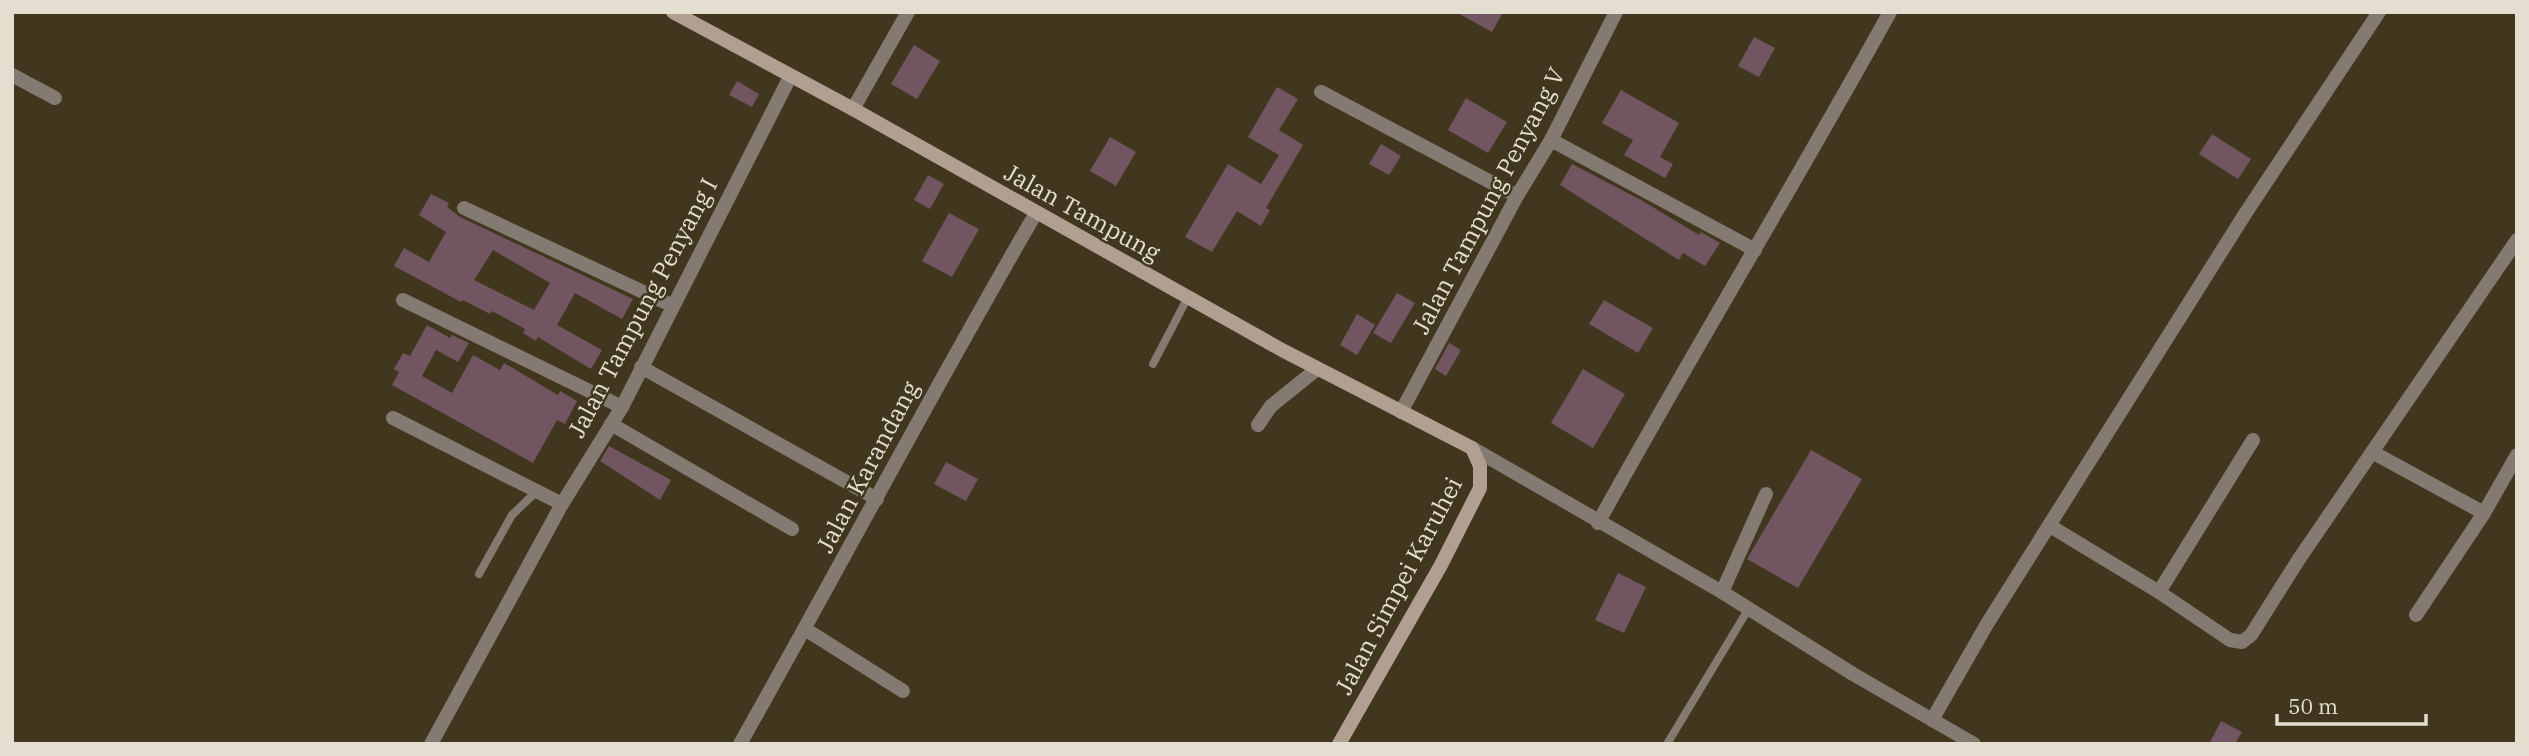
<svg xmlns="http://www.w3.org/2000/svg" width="2529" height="756" font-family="'IBM Plex Serif',serif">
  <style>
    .building { fill: #715561; fill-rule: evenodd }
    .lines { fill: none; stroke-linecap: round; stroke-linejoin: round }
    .lane { stroke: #857a72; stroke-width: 8 }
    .street { stroke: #857a72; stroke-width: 14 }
    .secondary { stroke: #b1a092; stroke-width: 14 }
    .labels { text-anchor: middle; stroke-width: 5; stroke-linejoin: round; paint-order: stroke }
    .street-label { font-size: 24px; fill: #e3decf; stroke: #40371e }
  </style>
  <rect width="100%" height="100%" fill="#40371e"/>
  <g class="building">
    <path d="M1456 12H1503L1492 32Z"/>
    <path d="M1754 37 1775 48 1759 77 1738 66Z"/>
    <path d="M914 45 940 61 917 99 891 84Z"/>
    <path d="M737 81 759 94 752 107 729 95Z"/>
    <path d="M1277 87 1298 99 1279 130 1303 145 1266 208 1270 210 1261 226 1237 211 1212 252 1185 237 1228 164 1261 184 1279 155 1248 137Z"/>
    <path d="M1621 90 1679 123 1660 157 1673 164 1665 178 1624 155 1633 140 1602 123Z"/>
    <path d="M1466 98 1507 122 1488 153 1448 130Z"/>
    <path d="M2212 134 2251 159 2238 179 2199 154Z"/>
    <path d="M1110 137 1136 152 1116 186 1090 171Z"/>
    <path d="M1381 144 1401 156 1389 175 1369 164Z"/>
    <path d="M1572 164 1641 200 1699 235 1701 232 1720 243 1705 266 1683 253 1679 260 1560 185Z"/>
    <path d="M928 175 944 184 930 209 914 200Z"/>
    <path d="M431 194 449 203 447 207 460 217 633 299 622 319 575 293 557 325 602 350 591 369 538 337 536 341 523 333 525 329 492 311 490 314 463 300 461 302 394 266 404 248 429 262 446 232 419 215ZM493 250 550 283 534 310 474 280Z"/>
    <path d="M949 213 979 229 952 277 922 261Z"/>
    <path d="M1397 293 1415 303 1391 343 1373 333Z"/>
    <path d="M1604 300 1653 328 1638 353 1589 324Z"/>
    <path d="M1357 314 1375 325 1357 355 1340 345Z"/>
    <path d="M427 325 450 338 452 335 469 343 458 362 436 350 422 376 452 393 473 355 500 370 504 363 558 395 560 391 577 401 565 424 557 420 533 463 392 385 399 372 394 369 403 353 410 356Z"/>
    <path d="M1449 343 1461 350 1446 376 1435 369Z"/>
    <path d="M1583 369 1625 394 1593 448 1551 423Z"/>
    <path d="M609 446 671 480 660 500 600 461Z"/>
    <path d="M1811 450 1862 479 1798 588 1747 559Z"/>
    <path d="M946 462 978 479 966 501 934 484Z"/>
    <path d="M1618 573 1646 587 1624 633 1595 620Z"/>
    <path d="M2221 721 2242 732 2235 744H2209Z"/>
  </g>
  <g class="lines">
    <g class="lane">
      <path d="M1153 364 1188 297"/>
      <path d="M479 574 512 515 537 491"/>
      <path d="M1667 744 1749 608"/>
    </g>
    <g class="street">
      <path d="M12 75 55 98"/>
      <path d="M1321 92 1517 196"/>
      <path d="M853 109 908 12"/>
      <path d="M1551 140 1755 250"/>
      <path d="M464 208 671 305"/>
      <path d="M403 300 622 407"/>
      <path d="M641 367 877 499"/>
      <path d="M1401 412 1517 196 1551 140 1616 12"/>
      <path d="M393 418 562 504 622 407 790 77"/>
      <path d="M611 424 792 529"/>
      <path d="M1258 425 1271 406 1317 369"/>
      <path d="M1472 448 1722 592 1853 674 1974 744"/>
      <path d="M2372 452 2484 513 2517 455"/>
      <path d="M1598 523C1693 351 1795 184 1890 12"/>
      <path d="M2050 526 2159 592 2230 640 2242 642 2251 635 2299 559 2517 240"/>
      <path d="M1722 592 1766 494"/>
      <path d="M2159 592 2253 440"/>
      <path d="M2416 615 2484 513"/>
      <path d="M805 629 903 691"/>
      <path d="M1932 720 1987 624 2245 214 2379 12"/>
      <path d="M431 744 562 504"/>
      <path d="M740 744C840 567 934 388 1036 213"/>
    </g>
    <path class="secondary" d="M673 12 853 109 1282 350 1472 448 1480 466V488L1441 565 1339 744"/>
  </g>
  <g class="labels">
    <g class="street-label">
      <text transform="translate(1489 201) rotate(-62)" y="8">Jalan Tampung Penyang V</text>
      <text transform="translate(1082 213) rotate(29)" y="8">Jalan Tampung</text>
      <text transform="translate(643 308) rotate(-62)" y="8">Jalan Tampung Penyang I</text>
      <text transform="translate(868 467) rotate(-62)" y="8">Jalan Karandang</text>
      <text transform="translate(1399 586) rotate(-62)" y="8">Jalan Simpei Karuhei</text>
    </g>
  </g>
  <rect width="2529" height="756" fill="none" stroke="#e3decf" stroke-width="28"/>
  <path d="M2277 714v10h149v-10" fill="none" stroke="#e3decf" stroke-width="3.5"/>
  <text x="2288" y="714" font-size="21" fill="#e3decf" stroke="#40371e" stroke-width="5" paint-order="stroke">50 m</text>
</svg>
